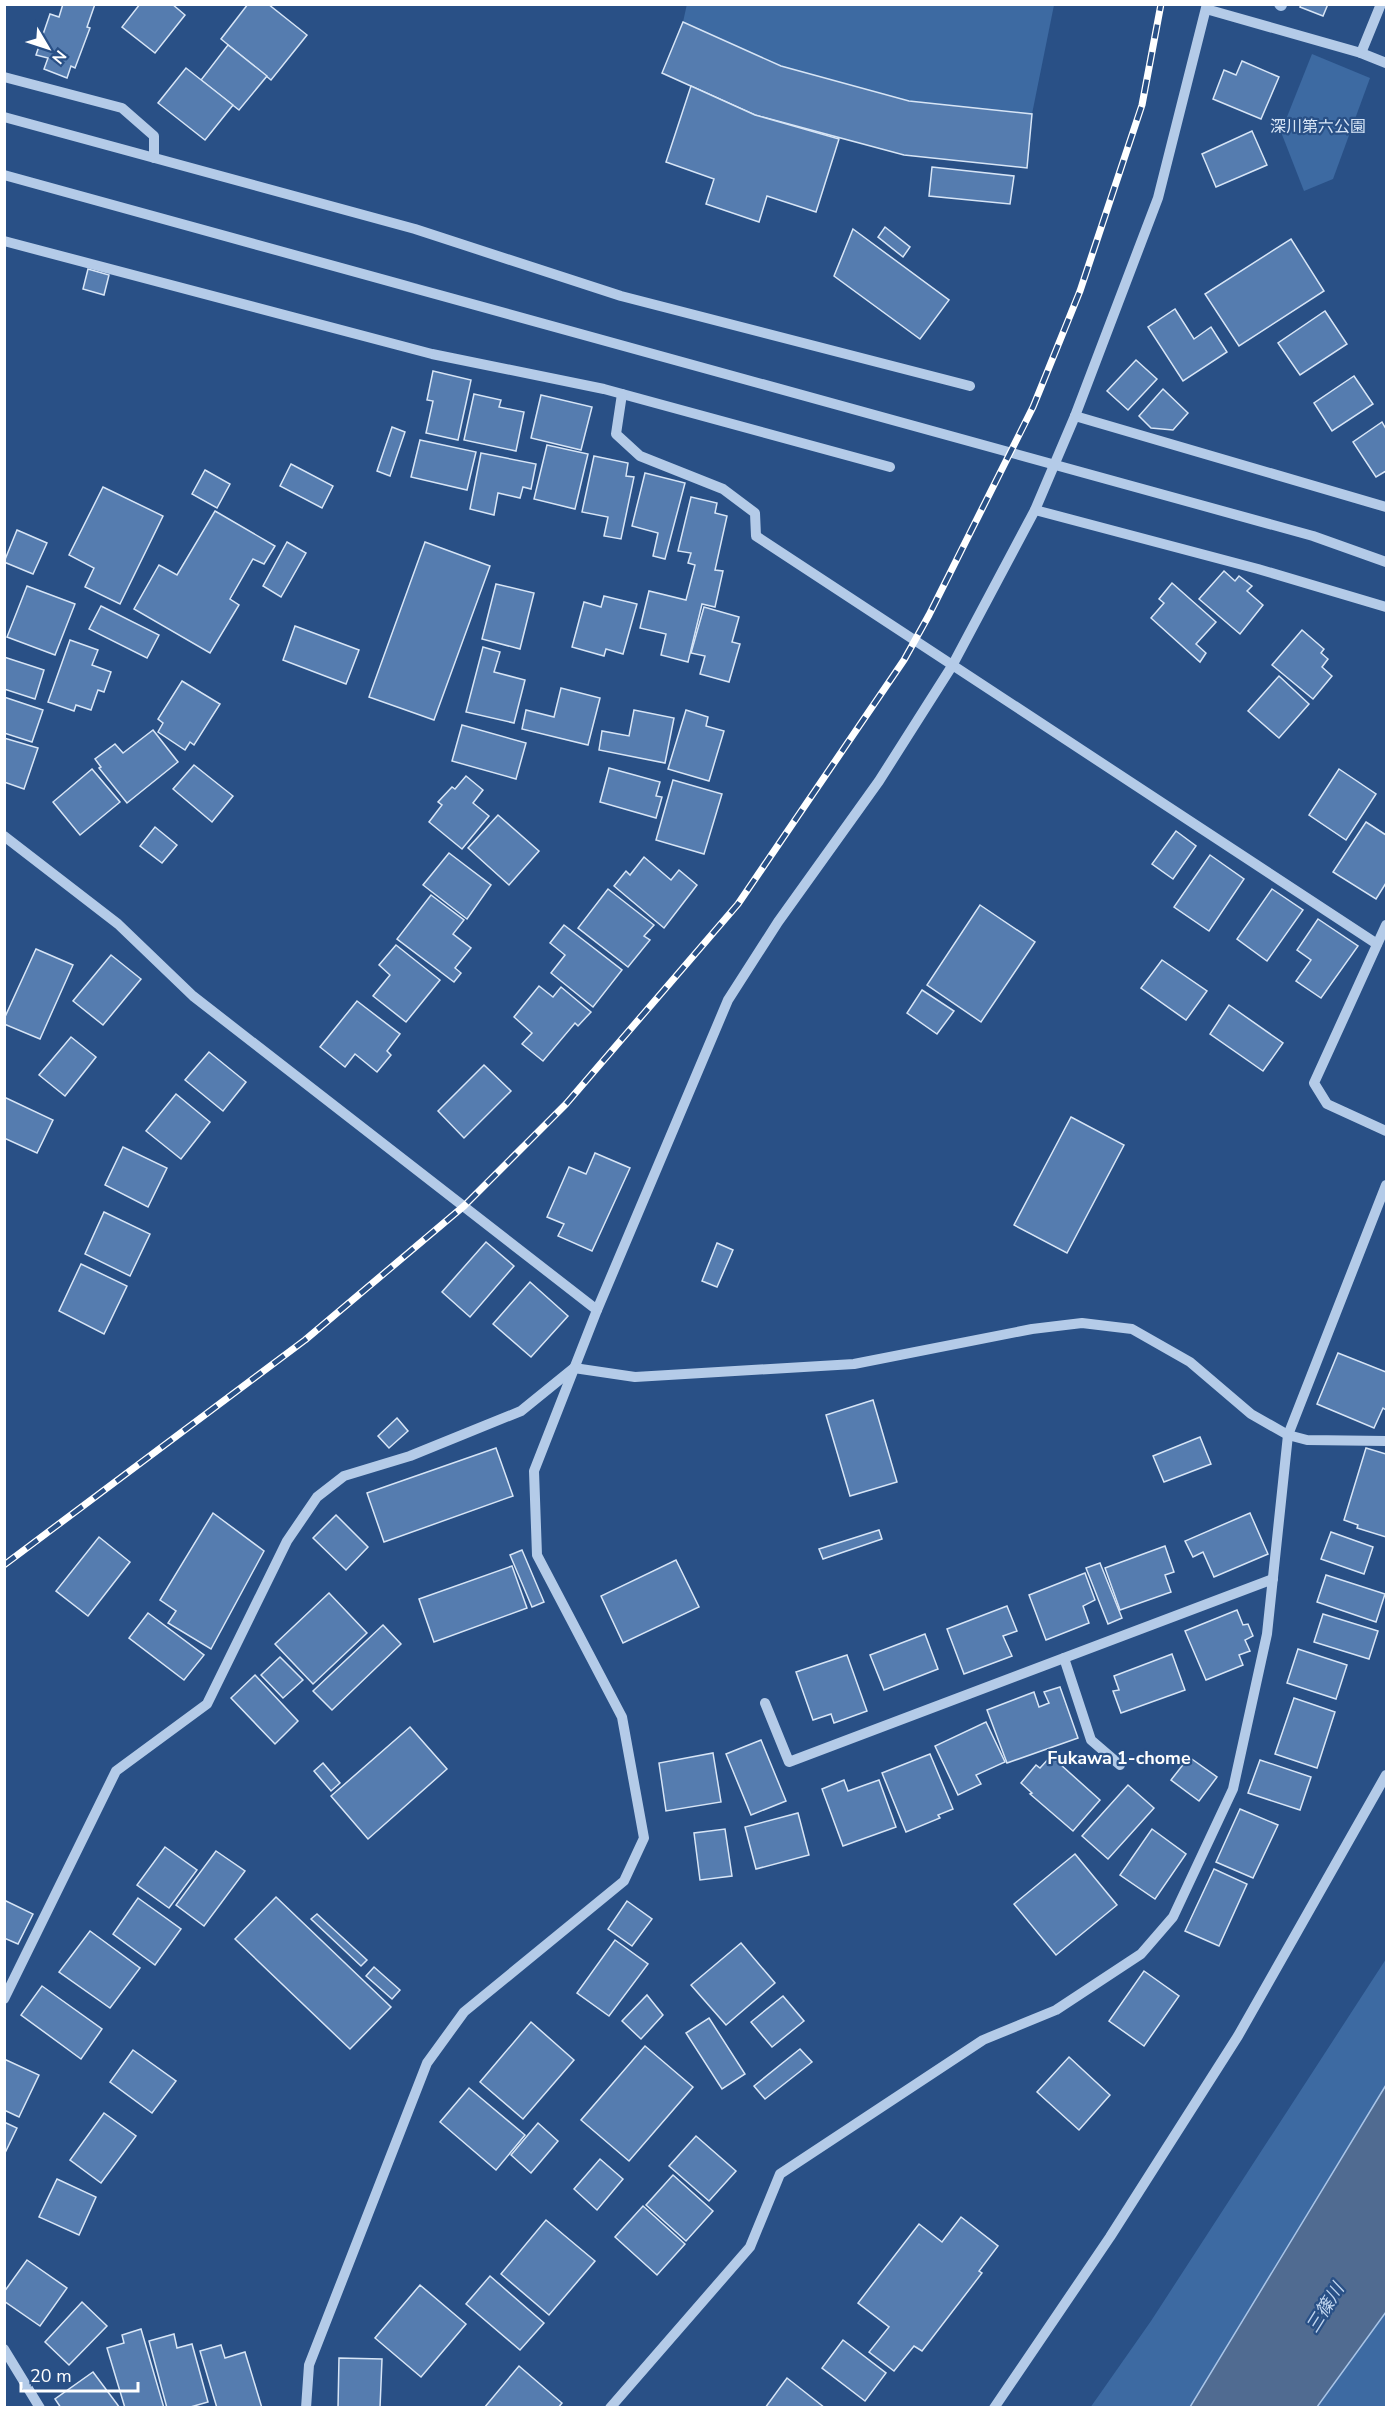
<svg xmlns="http://www.w3.org/2000/svg" width="1391" height="2412" font-family="'Nunito Sans','Noto Sans JP',sans-serif">
  <style>
    .green { fill: #3d6aa2 }
    .water { fill: #506b91; stroke: #a9c5e8; stroke-width: 1.5 }
    .lines { fill: none; stroke-linecap: round; stroke-linejoin: round }
    .stream { stroke: #a9c5e8; stroke-width: 12 }
    .building { fill: #557caf; stroke: #d7e5f6; stroke-width: 1.5 }
    .minor { stroke: #b4cbe8; stroke-width: 10 }
    .rail-casing { stroke: #fff; stroke-width: 7 }
    .rail { stroke: #295086; stroke-width: 4.5; stroke-dasharray: 14; stroke-linecap: butt }
    .labels { text-anchor: middle; stroke-width: 4.5; stroke-linejoin: round; paint-order: stroke }
    .park-label { font-size: 16px; fill: #d7e5f6; stroke: #295086 }
    .neighbourhood-label { font-size: 18px; font-weight: bold; fill: #fff; stroke: #295086 }
    .water-label { font-size: 18px; font-style: italic; fill: #c0d5ef; stroke: #295086 }
  </style>
  <rect width="100%" height="100%" fill="#295086"/>
  <g class="green">
    <path d="M687 4 1054 5 1032 114 909 101 781 66 683 22Z"/>
    <path d="M1312 54 1370 78 1333 179 1304 191 1281 132Z"/>
    <path d="M1386 1959V2085L1190 2407 1090 2408 1151 2321Z"/>
    <path d="M1386 2312V2407H1317Z"/>
  </g>
  <path class="water" d="M1386 2085V2312L1317 2407H1190Z"/>
  <g class="lines">
    <path class="stream" d="M1280 4 1281 5"/>
  </g>
  <g class="building">
    <path d="M63 4H95L87 27 90 28 75 68 71 66 67 78 44 69 48 58 36 55 50 14 59 17Z"/>
    <path d="M140 4H172L185 15 155 53 122 27Z"/>
    <path d="M248 4H268L307 35 271 80 221 39Z"/>
    <path d="M1301 4H1328L1323 16 1300 7Z"/>
    <path d="M683 22 781 66 909 101 1032 114 1027 168 904 155 755 115 662 73Z"/>
    <path d="M228 45 267 76 239 110 201 80Z"/>
    <path d="M1242 61 1279 77 1261 119 1213 99 1224 70 1236 75Z"/>
    <path d="M186 68 233 105 205 140 158 103Z"/>
    <path d="M691 86 755 115 839 139 816 212 767 196 759 222 706 204 714 179 666 162Z"/>
    <path d="M1252 131 1267 165 1216 187 1202 154Z"/>
    <path d="M932 167 1014 176 1010 204 929 196Z"/>
    <path d="M885 227 910 247 903 257 878 237Z"/>
    <path d="M853 229 949 300 920 339 834 276Z"/>
    <path d="M1291 239 1324 291 1239 346 1205 294Z"/>
    <path d="M88 269 109 275 104 295 83 289Z"/>
    <path d="M1175 309 1194 339 1211 327 1227 352 1183 381 1148 327Z"/>
    <path d="M1325 311 1347 344 1300 375 1278 343Z"/>
    <path d="M1136 360 1157 379 1128 410 1107 391Z"/>
    <path d="M433 371 471 380 458 440 426 433 433 401 427 400Z"/>
    <path d="M1354 376 1373 404 1332 431 1314 403Z"/>
    <path d="M1163 389 1188 413 1173 430 1151 428 1139 416Z"/>
    <path d="M474 394 501 400 499 407 524 412 516 451 464 440Z"/>
    <path d="M541 395 592 407 581 450 531 438Z"/>
    <path d="M1382 422 1386 429V471L1376 477 1353 442Z"/>
    <path d="M392 427 405 432 390 476 377 471Z"/>
    <path d="M420 440 476 452 467 490 411 477Z"/>
    <path d="M547 445 588 454 575 509 534 499Z"/>
    <path d="M481 453 536 464 531 489 523 487 520 498 498 493 494 515 470 509Z"/>
    <path d="M594 456 628 463 626 476 634 477 621 539 604 536 608 517 582 512Z"/>
    <path d="M291 464 333 486 322 508 280 486Z"/>
    <path d="M205 470 230 484 217 508 192 494Z"/>
    <path d="M645 473 685 483 665 559 653 556 658 533 632 526Z"/>
    <path d="M103 487 163 516 120 604 85 587 94 568 69 555Z"/>
    <path d="M691 497 717 503 715 513 727 516 715 570 723 571 715 607 702 604 688 662 661 655 666 634 640 628 649 591 686 600 695 565 688 563 691 553 678 551Z"/>
    <path d="M215 511 275 546 264 564 253 559 230 599 239 605 210 653 134 609 159 565 177 575Z"/>
    <path d="M17 530 47 543 33 574 4 562Z"/>
    <path d="M287 542 306 553 281 597 263 586Z"/>
    <path d="M425 542 490 566 434 720 369 697Z"/>
    <path d="M1224 571 1235 581 1239 576 1252 586 1247 591 1263 605 1240 634 1199 599Z"/>
    <path d="M1172 583 1216 622 1196 644 1206 653 1200 662 1151 618 1164 603 1159 599Z"/>
    <path d="M496 584 534 593 520 649 482 639Z"/>
    <path d="M27 586 75 604 55 655 7 637Z"/>
    <path d="M604 596 637 604 623 654 606 649 604 656 572 647 584 602 601 607Z"/>
    <path d="M101 606 159 635 147 658 89 629Z"/>
    <path d="M704 607 739 617 732 642 740 644 729 682 700 674 705 656 691 653Z"/>
    <path d="M295 626 359 650 346 684 283 660Z"/>
    <path d="M1302 630 1324 649 1321 653 1328 659 1322 667 1332 676 1313 699 1272 665Z"/>
    <path d="M70 640 98 650 92 665 111 672 104 692 98 690 91 710 76 705 74 711 48 702Z"/>
    <path d="M483 647 500 652 494 672 525 680 514 723 466 712Z"/>
    <path d="M4 657 44 670 35 699 4 689Z"/>
    <path d="M1279 676 1309 704 1279 738 1248 711Z"/>
    <path d="M182 681 220 704 194 745 190 742 185 750 158 732 163 723 158 719Z"/>
    <path d="M561 688 600 698 588 745 522 729 526 710 554 717Z"/>
    <path d="M4 697 43 710 32 742 4 733Z"/>
    <path d="M634 710 674 718 665 763 599 750 602 731 629 736Z"/>
    <path d="M686 710 708 717 706 726 724 731 709 781 668 769Z"/>
    <path d="M462 725 526 743 516 779 452 761Z"/>
    <path d="M153 730 178 762 127 803 99 768 101 767 95 759 115 744 123 753Z"/>
    <path d="M4 738 38 748 24 789 4 782Z"/>
    <path d="M194 765 233 796 212 822 173 789Z"/>
    <path d="M609 768 660 782 656 796 662 797 656 818 600 802Z"/>
    <path d="M92 769 120 802 80 835 53 802Z"/>
    <path d="M1339 769 1376 794 1346 840 1309 815Z"/>
    <path d="M466 776 483 790 473 803 489 816 462 849 429 822 442 805 438 802 452 787 455 789Z"/>
    <path d="M673 780 722 794 704 854 656 840Z"/>
    <path d="M498 815 539 851 509 885 468 848Z"/>
    <path d="M1366 822 1386 835V883L1376 899 1333 872Z"/>
    <path d="M155 827 177 845 162 863 140 846Z"/>
    <path d="M1176 831 1196 846 1173 879 1152 864Z"/>
    <path d="M449 853 491 885 467 919 423 885Z"/>
    <path d="M1210 855 1244 879 1209 931 1174 907Z"/>
    <path d="M644 857 671 880 679 870 697 885 664 928 614 886 626 871 630 875Z"/>
    <path d="M608 889 654 925 644 936 650 940 628 967 578 928Z"/>
    <path d="M1272 889 1303 910 1267 961 1237 939Z"/>
    <path d="M431 895 464 920 453 934 471 948 455 968 461 973 454 982 397 939Z"/>
    <path d="M980 905 1035 942 981 1022 927 985Z"/>
    <path d="M1318 919 1358 946 1321 998 1296 981 1311 960 1297 950Z"/>
    <path d="M564 925 622 970 593 1007 551 973 565 955 550 943Z"/>
    <path d="M396 945 440 980 406 1022 373 996 390 975 379 965Z"/>
    <path d="M36 949 73 965 40 1039 4 1024V1019Z"/>
    <path d="M111 955 141 979 103 1025 73 1001Z"/>
    <path d="M1162 960 1207 991 1186 1020 1141 988Z"/>
    <path d="M539 986 553 997 561 987 591 1012 578 1026 575 1023 543 1061 522 1044 532 1033 514 1017Z"/>
    <path d="M922 990 954 1011 937 1034 907 1013Z"/>
    <path d="M357 1001 400 1034 387 1051 391 1055 377 1072 355 1054 345 1067 320 1047Z"/>
    <path d="M1229 1005 1283 1043 1263 1071 1210 1034Z"/>
    <path d="M71 1037 96 1057 65 1096 39 1075Z"/>
    <path d="M209 1052 246 1082 223 1111 185 1080Z"/>
    <path d="M484 1065 511 1091 464 1138 438 1111Z"/>
    <path d="M176 1094 210 1122 181 1159 146 1131Z"/>
    <path d="M4 1097 53 1120 37 1153 4 1138Z"/>
    <path d="M1071 1117 1124 1145 1067 1253 1014 1225Z"/>
    <path d="M123 1147 167 1168 148 1207 105 1185Z"/>
    <path d="M595 1153 630 1168 592 1251 558 1236 564 1224 547 1217 569 1167 586 1174Z"/>
    <path d="M104 1212 150 1234 130 1276 85 1254Z"/>
    <path d="M486 1242 514 1266 470 1317 442 1292Z"/>
    <path d="M717 1243 733 1250 717 1287 702 1281Z"/>
    <path d="M81 1264 127 1286 104 1334 59 1311Z"/>
    <path d="M530 1282 568 1316 531 1357 493 1324Z"/>
    <path d="M1338 1353 1386 1372V1410L1383 1408 1374 1428 1317 1404Z"/>
    <path d="M873 1400 897 1482 850 1496 826 1415Z"/>
    <path d="M397 1418 408 1431 389 1448 378 1436Z"/>
    <path d="M1200 1437 1211 1464 1164 1482 1153 1456Z"/>
    <path d="M496 1448 513 1496 384 1542 367 1493Z"/>
    <path d="M1366 1448 1386 1454V1537L1357 1528 1358 1525 1344 1520Z"/>
    <path d="M213 1513 264 1551 211 1649 168 1623 176 1611 160 1600Z"/>
    <path d="M1250 1513 1268 1554 1214 1577 1203 1552 1193 1557 1185 1541Z"/>
    <path d="M336 1515 368 1547 346 1570 313 1538Z"/>
    <path d="M879 1530 882 1539 823 1559 819 1549Z"/>
    <path d="M1331 1532 1373 1547 1364 1574 1321 1559Z"/>
    <path d="M99 1537 130 1562 88 1616 56 1591Z"/>
    <path d="M1165 1546 1174 1572 1165 1575 1171 1592 1120 1610 1105 1568Z"/>
    <path d="M522 1550 544 1602 532 1607 510 1555Z"/>
    <path d="M676 1560 699 1607 623 1643 601 1596Z"/>
    <path d="M1100 1563 1122 1618 1108 1624 1086 1568Z"/>
    <path d="M512 1566 527 1608 434 1642 419 1599Z"/>
    <path d="M1085 1573 1095 1600 1083 1606 1089 1623 1046 1640 1029 1595Z"/>
    <path d="M1326 1575 1385 1594 1376 1622 1317 1602Z"/>
    <path d="M329 1593 367 1633 313 1684 275 1644Z"/>
    <path d="M1007 1606 1017 1631 1003 1636 1012 1656 964 1674 947 1629Z"/>
    <path d="M1237 1610 1243 1625 1248 1624 1253 1636 1245 1640 1250 1651 1239 1655 1243 1665 1206 1680 1185 1631Z"/>
    <path d="M148 1613 204 1655 184 1680 129 1638Z"/>
    <path d="M1323 1614 1378 1631 1369 1659 1314 1642Z"/>
    <path d="M383 1625 401 1644 332 1710 313 1691Z"/>
    <path d="M925 1634 938 1669 884 1690 870 1655Z"/>
    <path d="M1298 1649 1347 1665 1336 1699 1287 1683Z"/>
    <path d="M1172 1654 1185 1690 1121 1713 1113 1691 1119 1690 1114 1676Z"/>
    <path d="M847 1655 867 1711 834 1723 831 1714 813 1720 796 1672Z"/>
    <path d="M280 1657 303 1680 283 1698 261 1675Z"/>
    <path d="M255 1675 298 1721 275 1744 231 1698Z"/>
    <path d="M1060 1687 1078 1738 1007 1763 987 1710 1034 1692 1039 1707 1049 1703 1044 1692Z"/>
    <path d="M1294 1698 1335 1712 1317 1768 1275 1754Z"/>
    <path d="M986 1722 1005 1762 976 1775 981 1784 958 1795 935 1746Z"/>
    <path d="M410 1727 447 1769 368 1839 331 1796Z"/>
    <path d="M761 1740 786 1801 751 1815 726 1754Z"/>
    <path d="M713 1753 721 1802 666 1811 659 1763Z"/>
    <path d="M930 1754 953 1809 938 1815 940 1818 906 1832 882 1773Z"/>
    <path d="M1051 1756 1100 1800 1073 1831 1030 1794 1032 1793 1021 1783 1036 1765 1040 1768Z"/>
    <path d="M1189 1757 1217 1777 1199 1801 1171 1780Z"/>
    <path d="M1260 1760 1311 1777 1300 1810 1248 1793Z"/>
    <path d="M323 1763 340 1783 331 1791 314 1771Z"/>
    <path d="M844 1780 848 1791 879 1780 896 1827 843 1846 822 1789Z"/>
    <path d="M1128 1785 1154 1808 1108 1859 1082 1836Z"/>
    <path d="M1240 1809 1278 1825 1253 1878 1216 1862Z"/>
    <path d="M798 1813 809 1855 756 1869 745 1827Z"/>
    <path d="M725 1829 732 1876 700 1880 694 1833Z"/>
    <path d="M1152 1829 1186 1854 1155 1899 1120 1875Z"/>
    <path d="M165 1847 197 1870 169 1908 137 1885Z"/>
    <path d="M216 1851 245 1871 204 1926 176 1905Z"/>
    <path d="M1075 1854 1117 1905 1056 1955 1014 1904Z"/>
    <path d="M1214 1869 1247 1884 1219 1946 1185 1931Z"/>
    <path d="M276 1897 391 2007 350 2049 235 1939Z"/>
    <path d="M138 1898 181 1929 155 1965 113 1934Z"/>
    <path d="M4 1900 33 1914 18 1944 4 1938Z"/>
    <path d="M627 1901 652 1919 632 1946 608 1929Z"/>
    <path d="M317 1914 367 1960 361 1966 311 1919Z"/>
    <path d="M90 1931 140 1968 110 2008 59 1972Z"/>
    <path d="M615 1940 648 1964 609 2016 577 1993Z"/>
    <path d="M741 1943 775 1983 726 2025 691 1985Z"/>
    <path d="M374 1967 400 1990 392 1999 366 1976Z"/>
    <path d="M1144 1971 1179 1996 1144 2046 1109 2021Z"/>
    <path d="M42 1986 102 2029 81 2059 21 2015Z"/>
    <path d="M647 1995 663 2015 641 2039 622 2021Z"/>
    <path d="M783 1996 804 2021 772 2047 751 2022Z"/>
    <path d="M709 2018 745 2074 722 2089 686 2033Z"/>
    <path d="M531 2022 574 2060 523 2119 480 2082Z"/>
    <path d="M645 2046 693 2087 629 2161 581 2120Z"/>
    <path d="M800 2049 812 2062 765 2099 754 2086Z"/>
    <path d="M133 2050 176 2081 152 2113 110 2082Z"/>
    <path d="M1069 2057 1110 2095 1079 2130 1037 2092Z"/>
    <path d="M4 2059 39 2075 19 2117 4 2110Z"/>
    <path d="M469 2088 525 2135 496 2170 440 2122Z"/>
    <path d="M104 2113 136 2136 101 2183 70 2160Z"/>
    <path d="M4 2122 17 2128 4 2155Z"/>
    <path d="M538 2123 558 2141 531 2173 511 2155Z"/>
    <path d="M696 2136 736 2171 709 2201 669 2166Z"/>
    <path d="M600 2159 623 2179 597 2210 574 2189Z"/>
    <path d="M673 2175 713 2211 686 2241 646 2205Z"/>
    <path d="M57 2179 96 2197 79 2235 39 2217Z"/>
    <path d="M643 2206 685 2244 657 2275 615 2237Z"/>
    <path d="M961 2217 998 2246 979 2271 982 2273 922 2351 914 2346 894 2371 869 2352 889 2327 858 2303 919 2224 942 2242Z"/>
    <path d="M546 2220 595 2261 549 2315 501 2274Z"/>
    <path d="M27 2260 67 2288 40 2326 4 2301V2292Z"/>
    <path d="M490 2276 544 2323 520 2350 466 2304Z"/>
    <path d="M420 2285 466 2324 421 2377 375 2338Z"/>
    <path d="M82 2302 107 2326 69 2365 45 2342Z"/>
    <path d="M141 2329 164 2408H125L107 2348 124 2343 122 2335Z"/>
    <path d="M174 2334 177 2348 192 2344 208 2402 187 2408H167L149 2341Z"/>
    <path d="M843 2340 886 2373 865 2401 822 2368Z"/>
    <path d="M221 2345 225 2358 245 2352 262 2408H217L200 2351Z"/>
    <path d="M339 2358 382 2359 380 2408H338Z"/>
    <path d="M519 2366 562 2403 558 2408H484Z"/>
    <path d="M93 2372 120 2408H61L55 2399Z"/>
    <path d="M787 2378 825 2408H765Z"/>
  </g>
  <g class="lines">
    <g class="minor">
      <path d="M1206 9 1361 53 1386 63"/>
      <path d="M1361 53 1381 4"/>
      <path d="M4 77 122 108 154 136V158"/>
      <path d="M4 117 415 229 621 296 970 386"/>
      <path d="M4 175 1313 536 1386 562"/>
      <path d="M4 241 432 354 604 389 890 467"/>
      <path d="M622 394 616 434 640 456 723 489 755 513 756 536 1377 944"/>
      <path d="M1075 416 1386 507"/>
      <path d="M1035 510 1258 569 1386 607"/>
      <path d="M4 836 118 924 193 996 597 1310"/>
      <path d="M1386 925 1314 1083 1327 1104 1386 1131"/>
      <path d="M1064 1658 1091 1740 1120 1765"/>
      <path d="M765 1703 789 1762 1273 1579"/>
      <path d="M4 1999 116 1771 207 1704 287 1541 317 1497 344 1476 410 1456 521 1411 574 1368 635 1377 854 1364 1032 1329 1082 1323 1132 1329 1190 1362 1251 1414 1288 1435 1307 1440 1386 1441"/>
      <path d="M4 2349 40 2408"/>
      <path d="M306 2408 309 2365 427 2063 464 2012 624 1881 644 1838 622 1717 537 1555 534 1471 597 1310 728 1000 778 922 879 781 952 666 1035 510 1075 416 1158 198 1207 4"/>
      <path d="M610 2408 750 2247 780 2174 983 2040 1056 2010 1141 1954 1173 1917 1233 1789 1267 1634 1288 1435 1386 1185"/>
      <path d="M994 2408 1110 2237 1238 2036 1386 1775"/>
    </g>
    <g class="rail-casing">
      <path id="rail" d="M4 1565 305 1340 464 1206 566 1104 738 904 904 660 929 615 1033 407 1080 291 1142 105 1161 4"/>
    </g>
    <use href="#rail" class="rail"/>
  </g>
  <g class="labels">
    <g class="park-label">
      <text x="1318" y="132">深川第六公園</text>
    </g>
    <g class="neighbourhood-label">
      <text x="1119" y="1764">Fukawa 1-chome</text>
    </g>
    <g class="water-label">
      <text transform="translate(1325 2308) rotate(-58)" y="6">三篠川</text>
    </g>
  </g>
  <rect width="1391" height="2412" fill="none" stroke="#ffffff" stroke-width="12"/>
  <g transform="translate(48 48) rotate(129)" stroke="#295086" stroke-width="4.5" paint-order="stroke">
  <path d="M0-4.5L10 22L0 15L-10 22Z" fill="#ffffff"/>
  <text y="-9" font-size="16" font-weight="bold" text-anchor="middle" fill="#ffffff">N</text>
  </g>
  <path d="M21 2382v9h117v-9" fill="none" stroke="#ffffff" stroke-width="3"/>
  <text x="30" y="2382" font-size="18" fill="#ffffff" stroke="#295086" stroke-width="4.5" paint-order="stroke">20 m</text>
</svg>
